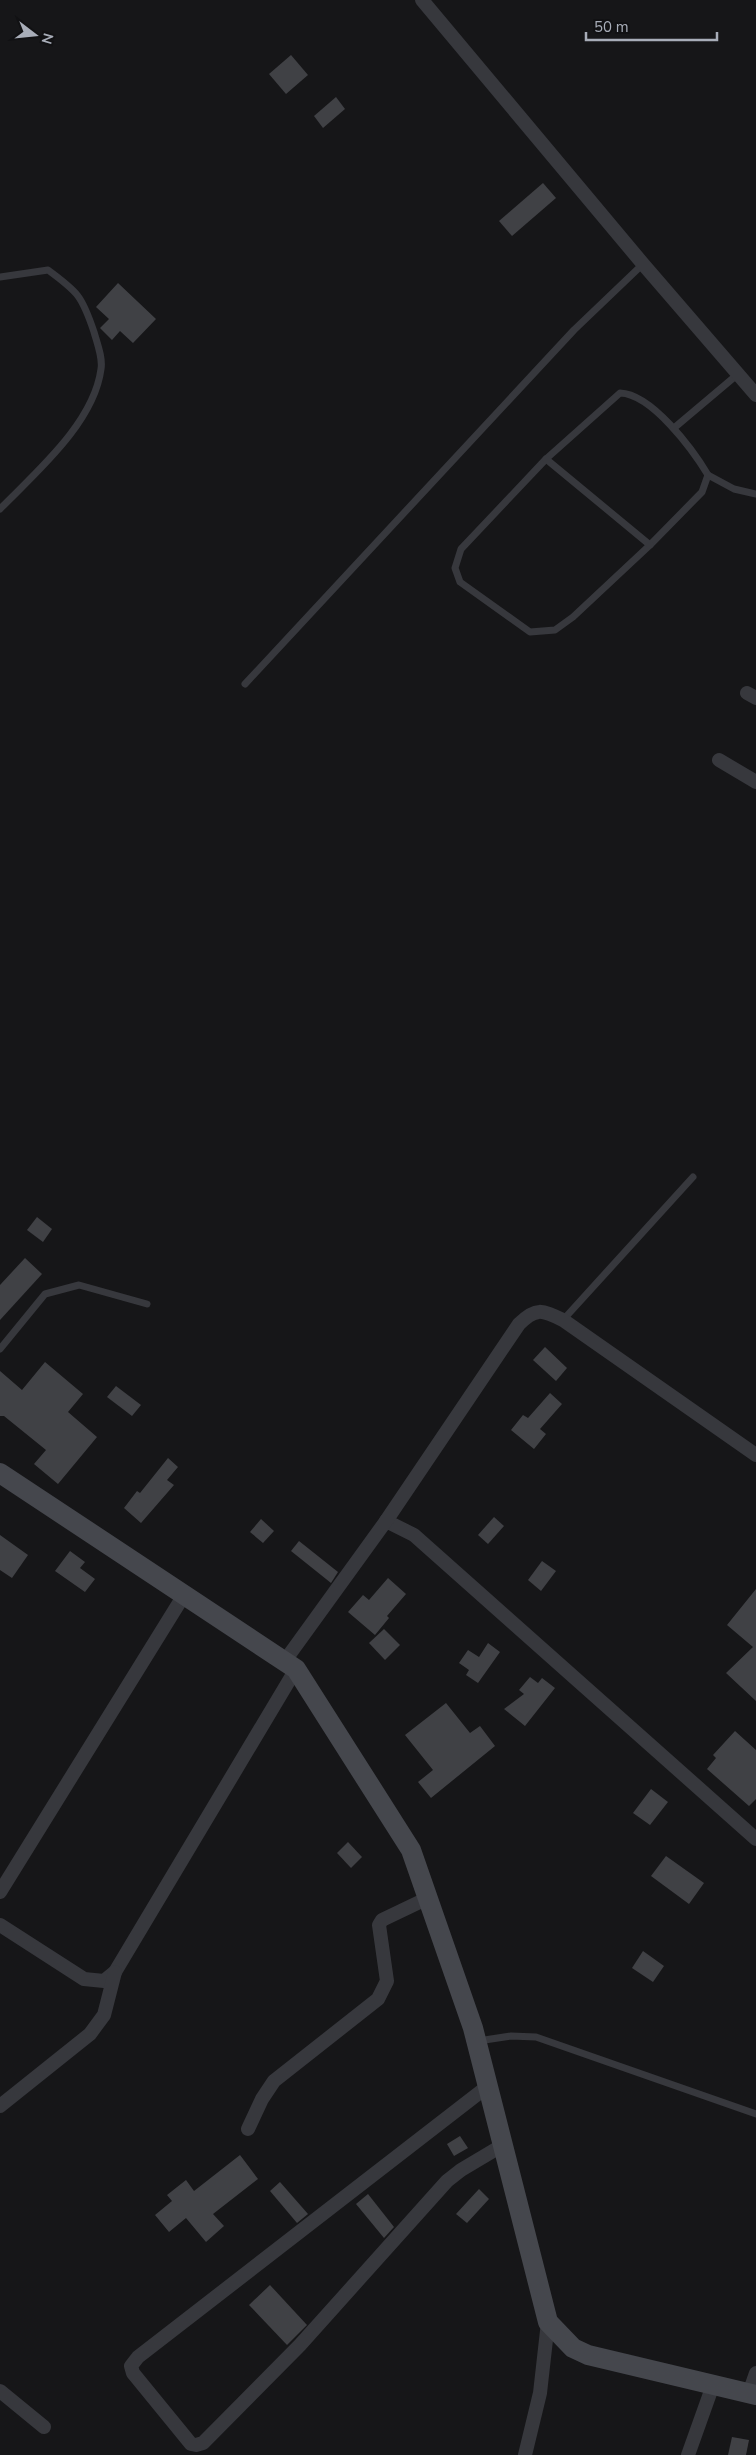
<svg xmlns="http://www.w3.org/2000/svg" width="756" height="2455" font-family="'Nunito Sans',sans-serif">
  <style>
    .building { fill: #404145 }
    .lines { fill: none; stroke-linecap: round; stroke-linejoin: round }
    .lane { stroke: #37383d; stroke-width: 7 }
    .street { stroke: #37383d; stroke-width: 14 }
    .secondary { stroke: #45474d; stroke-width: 20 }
  </style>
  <rect width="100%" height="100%" fill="#161618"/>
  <g class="building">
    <path d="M291 55 308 75 286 94 269 74Z"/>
    <path d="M336 97 345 109 323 128 314 116Z"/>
    <path d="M543 183 556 198 512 236 499 221Z"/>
    <path d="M118 283 156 319 133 343 120 331 112 340 100 328 109 319 96 307Z"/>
    <path d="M37 1217 52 1229 43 1242 27 1230Z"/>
    <path d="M25 1258 42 1274 0 1320V1285Z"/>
    <path d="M545 1347 567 1368 556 1381 533 1360Z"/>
    <path d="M45 1362 83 1394 68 1412 97 1437 58 1484 34 1464 46 1450 4 1416H0V1371L22 1390Z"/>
    <path d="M116 1386 141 1405 132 1416 107 1397Z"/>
    <path d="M550 1393 562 1404 540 1429 546 1434 534 1449 511 1430 523 1415 528 1418Z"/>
    <path d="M168 1458 178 1467 167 1480 174 1485 141 1523 124 1508 137 1491 140 1493Z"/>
    <path d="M494 1517 504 1526 488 1544 478 1535Z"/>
    <path d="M261 1519 274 1531 263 1543 250 1532Z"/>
    <path d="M0 1535 28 1555 12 1578 0 1570Z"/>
    <path d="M299 1541 338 1572 331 1583 291 1551Z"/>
    <path d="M70 1551 85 1562 80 1568 95 1579 85 1592 55 1571Z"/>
    <path d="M542 1561 556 1571 541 1591 528 1580Z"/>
    <path d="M388 1578 406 1594 387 1616 389 1618 375 1635 348 1612 363 1595 369 1600Z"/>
    <path d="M756 1589V1701L726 1673 753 1647 727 1625Z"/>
    <path d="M384 1629 400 1645 385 1660 369 1643Z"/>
    <path d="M488 1643 500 1652 478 1683 466 1675 469 1670 459 1663 468 1650 479 1657Z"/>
    <path d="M530 1677 538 1683 542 1678 555 1688 525 1726 504 1709 524 1694 519 1690Z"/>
    <path d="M446 1703 470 1733 480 1726 495 1746 431 1798 418 1782 433 1770 405 1735Z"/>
    <path d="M735 1731 756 1750V1799L749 1806 707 1769 716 1758 713 1755Z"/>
    <path d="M651 1789 668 1802 650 1825 633 1813Z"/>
    <path d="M348 1842 362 1857 351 1868 337 1853Z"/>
    <path d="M666 1856 704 1883 689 1904 651 1876Z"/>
    <path d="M643 1951 664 1966 653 1982 632 1968Z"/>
    <path d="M460 2136 468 2148 454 2156 447 2144Z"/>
    <path d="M240 2155 258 2179 213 2214 224 2226 206 2242 186 2218 169 2232 155 2215 172 2201 167 2195 186 2180 194 2191Z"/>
    <path d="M280 2182 308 2214 297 2223 270 2191Z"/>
    <path d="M479 2189 489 2199 467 2223 456 2214Z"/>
    <path d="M368 2194 394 2227 384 2238 356 2204Z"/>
    <path d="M270 2285 307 2325 287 2345 249 2305Z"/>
    <path d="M732 2437 749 2440 746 2455H728Z"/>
  </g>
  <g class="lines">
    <g class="lane">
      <path d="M0 277 48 270C78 292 82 296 94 332 97 343 103 358 101 369 94 423 36 472 0 509"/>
      <path d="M620 393C652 394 693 450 708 475L702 492 650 545 573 617 555 630 530 632 460 582 455 568 461 549 546 459Z"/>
      <path d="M674 428 738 374"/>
      <path d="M546 459 650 545"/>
      <path d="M708 475 734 489 756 494"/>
      <path d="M245 684 574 330 643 264"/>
      <path d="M563 1320 693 1177"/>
      <path d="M0 1349 45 1294 79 1285 147 1304"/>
      <path d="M478 2041 511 2036 536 2037 756 2114"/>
    </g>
    <g class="street">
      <path d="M422 0 643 264 756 395"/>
      <path d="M747 693 756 698"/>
      <path d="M719 760 756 782"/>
      <path d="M386 1521 414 1535 756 1839"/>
      <path d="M284 1662 386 1521 519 1324C536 1307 542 1310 563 1320L756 1455"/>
      <path d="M0 1892 184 1595"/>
      <path d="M0 1925 84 1979 104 1981 115 1972 296 1669"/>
      <path d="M488 2086 138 2357 131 2366 133 2373 191 2444 196 2445 203 2443 300 2345 447 2181 461 2170 503 2145"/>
      <path d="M0 2106 90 2034 104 2015 115 1972"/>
      <path d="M248 2129 262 2099 274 2081 378 1999 387 1981 379 1925 382 1920 428 1898"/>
      <path d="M0 2391 44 2427"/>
      <path d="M749 2393 756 2373"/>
      <path d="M525 2455 540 2393 548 2322"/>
      <path d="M688 2455 713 2385"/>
    </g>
    <path class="secondary" d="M0 1473 296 1669 411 1850 473 2028 548 2322 573 2348 588 2355 756 2395"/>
  </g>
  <g transform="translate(35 35) rotate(106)" stroke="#111113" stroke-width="4" paint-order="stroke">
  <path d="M0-4L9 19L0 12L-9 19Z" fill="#a8adb8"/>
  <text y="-8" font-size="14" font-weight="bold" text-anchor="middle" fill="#a8adb8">N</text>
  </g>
  <path d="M586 32v8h131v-8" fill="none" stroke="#a8adb8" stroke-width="2.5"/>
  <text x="594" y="32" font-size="15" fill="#a8adb8" stroke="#111113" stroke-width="4" paint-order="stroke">50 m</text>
</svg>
